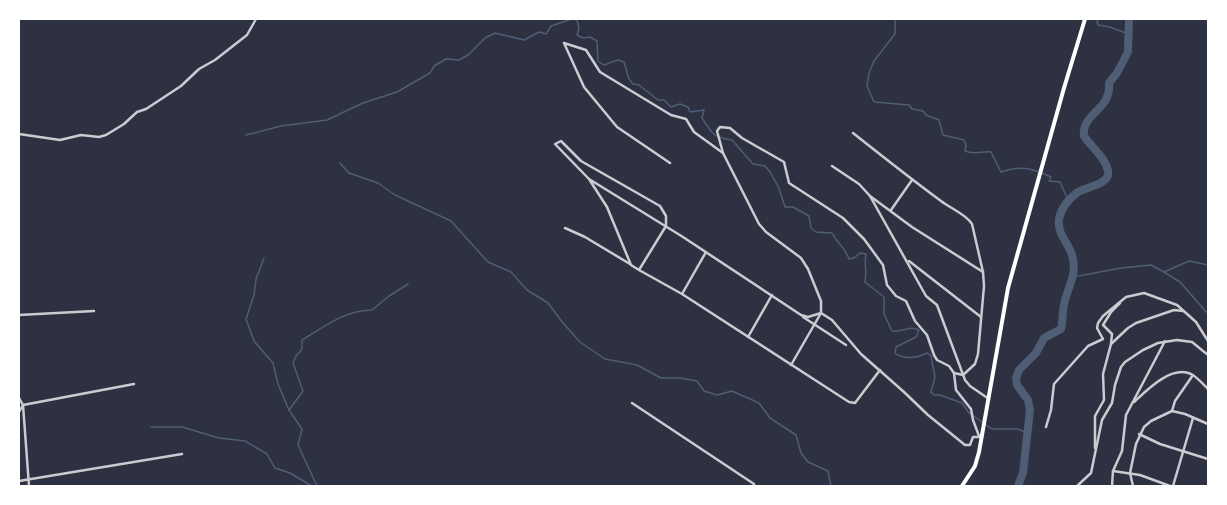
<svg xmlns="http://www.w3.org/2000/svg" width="1227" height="505" font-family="Montserrat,sans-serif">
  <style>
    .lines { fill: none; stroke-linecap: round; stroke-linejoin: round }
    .stream { stroke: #4f5d75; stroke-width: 1.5 }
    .river { stroke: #4f5d75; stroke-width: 8 }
    .minor { stroke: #caccd0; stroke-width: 2.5 }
    .secondary { stroke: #fff; stroke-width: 4 }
  </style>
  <rect width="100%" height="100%" fill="#2d3142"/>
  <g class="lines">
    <g class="stream">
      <path d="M895 19V34L874 61 869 73 867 86 874 102 909 105 912 109 923 111 926 115 939 120 943 135 964 140 966 145 965 151C974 155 982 151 991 152L1001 172C1022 165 1031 168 1051 177L1049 181 1060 182 1069 202"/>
      <path d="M1101 19 1097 20 1098 25 1110 27 1128 34"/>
      <path d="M246 135 281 126 327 120 363 103 397 92 430 73 434 66 446 59 459 60 468 55 485 38 495 33 524 40 539 32 546 34 551 26 572 19 577 20 579 28 577 35 583 38 590 37 597 41 598 61 604 65 618 60 624 62 629 79 633 84 639 85 658 100H664L671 107 680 104 688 107 690 112 704 110 702 118C713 134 712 137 732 140L753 164 765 166 770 172 778 186 785 207H793L809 216 811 228 816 232 832 233C838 245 844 245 849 259L854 258 860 253 866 254C864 264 867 272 865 282L884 297V314L892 331C902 333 909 325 919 330L916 337 896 347 895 353C904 360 917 358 927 353L931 356 935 377 931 392 934 395H940L962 403 969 413 992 429H1017L1028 433"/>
      <path d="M340 163 349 173 378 183 395 195 451 221 488 262 511 272 527 290 548 303 563 323 580 342 605 359 637 365 661 378H680L697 381 704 391 717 395 732 391 759 403 770 418 796 435 801 453 808 462 828 471 831 486"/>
      <path d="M264 258 256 279 254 295 246 319 254 341 273 363 278 384 289 410 302 429 298 445 317 486"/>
      <path d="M1164 272 1180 282 1208 314"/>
      <path d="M1073 277 1121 268 1151 265 1164 272 1189 261 1208 265"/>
      <path d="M289 410 303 391 293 363 296 356 302 349V340C324 327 345 310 372 310L389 296 408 284"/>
      <path d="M151 427H182L219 438 245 441 267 454 275 468 290 473 312 486"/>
    </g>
    <path class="river" d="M1018 486 1023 473 1030 410 1028 400 1017 385 1016 378 1019 370 1036 353 1044 338 1061 329C1063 322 1062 318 1063 311 1064 292 1079 276 1072 255 1068 242 1057 234 1059 219 1061 208 1070 198 1078 192 1086 187 1111 184 1108 171 1106 158 1091 147 1084 136 1081 113 1112 110 1109 83L1117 73 1128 52 1129 19"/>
    <g class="minor">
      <path d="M19 134 60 140 81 135 99 137 106 135 124 124 137 112 146 109 181 86 199 69 215 60 247 35 256 19"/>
      <path d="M723 153 717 131 720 127 730 128 742 138 784 162 789 183 843 218 864 239 883 265 887 285 896 296 906 301 915 321 927 335 934 355 937 360 949 366 954 373 963 375 975 364 978 354 984 286 983 272 972 224C967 215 950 208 941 201 911 179 882 156 853 133"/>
      <path d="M670 163 617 127 584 87 564 43 586 50 600 72 671 115 686 119 694 132 723 153 759 224 766 232 801 258 808 269 821 301V313L791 365"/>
      <path d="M832 166 859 184 870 196 912 227 983 272"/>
      <path d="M589 179 607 207 631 265 639 270 666 226V216L660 206 581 161 561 141 555 144 589 179 683 237 801 315 808 317 821 313 832 320 861 354 904 392 928 415 965 445H970L973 437H982"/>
      <path d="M870 196 926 296 937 305 965 380 970 386 989 399"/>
      <path d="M891 210 912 180"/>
      <path d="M565 228 585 237 630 264"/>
      <path d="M909 261 981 317"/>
      <path d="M639 270 682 294 849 402 855 403 880 370"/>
      <path d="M682 294 706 252"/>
      <path d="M19 315 94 311"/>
      <path d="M803 317 846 345"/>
      <path d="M748 337 772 295"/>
      <path d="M1111 344 1112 334 1103 325 1111 312 1120 303"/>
      <path d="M954 373 956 390 971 409 973 420 979 436"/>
      <path d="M19 398 23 405 29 486"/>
      <path d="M1134 402C1147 390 1171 365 1191 374 1197 377 1203 384 1208 389"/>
      <path d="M632 403 754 484V486"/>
      <path d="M1172 411 1175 401 1193 375"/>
      <path d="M19 412 23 405 134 384"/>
      <path d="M1046 427 1051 410 1054 384 1088 346 1103 339 1097 328 1098 323 1103 316 1126 297 1144 293 1177 305 1196 322 1208 341"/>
      <path d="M1139 434 1160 444 1208 459"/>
      <path d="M1095 448V416L1104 400 1103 374 1111 344 1128 328 1136 323 1174 310 1183 311"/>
      <path d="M1113 471 1140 475 1170 486"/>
      <path d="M19 481 182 454"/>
      <path d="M1077 486 1091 473 1102 420 1112 403 1115 385 1121 367 1125 362 1143 350 1158 343 1177 340 1192 342 1208 355"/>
      <path d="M1112 486 1113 471 1122 451 1126 415 1165 341"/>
      <path d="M1133 486 1130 473 1136 444 1144 427 1151 421 1172 411 1185 414 1208 424"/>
      <path d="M1173 486 1193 418"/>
    </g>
    <path class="secondary" d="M962 486 975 466 979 452 1008 288 1064 88 1085 19"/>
  </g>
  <rect width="1227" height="505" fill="none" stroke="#ffffff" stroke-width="40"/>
</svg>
